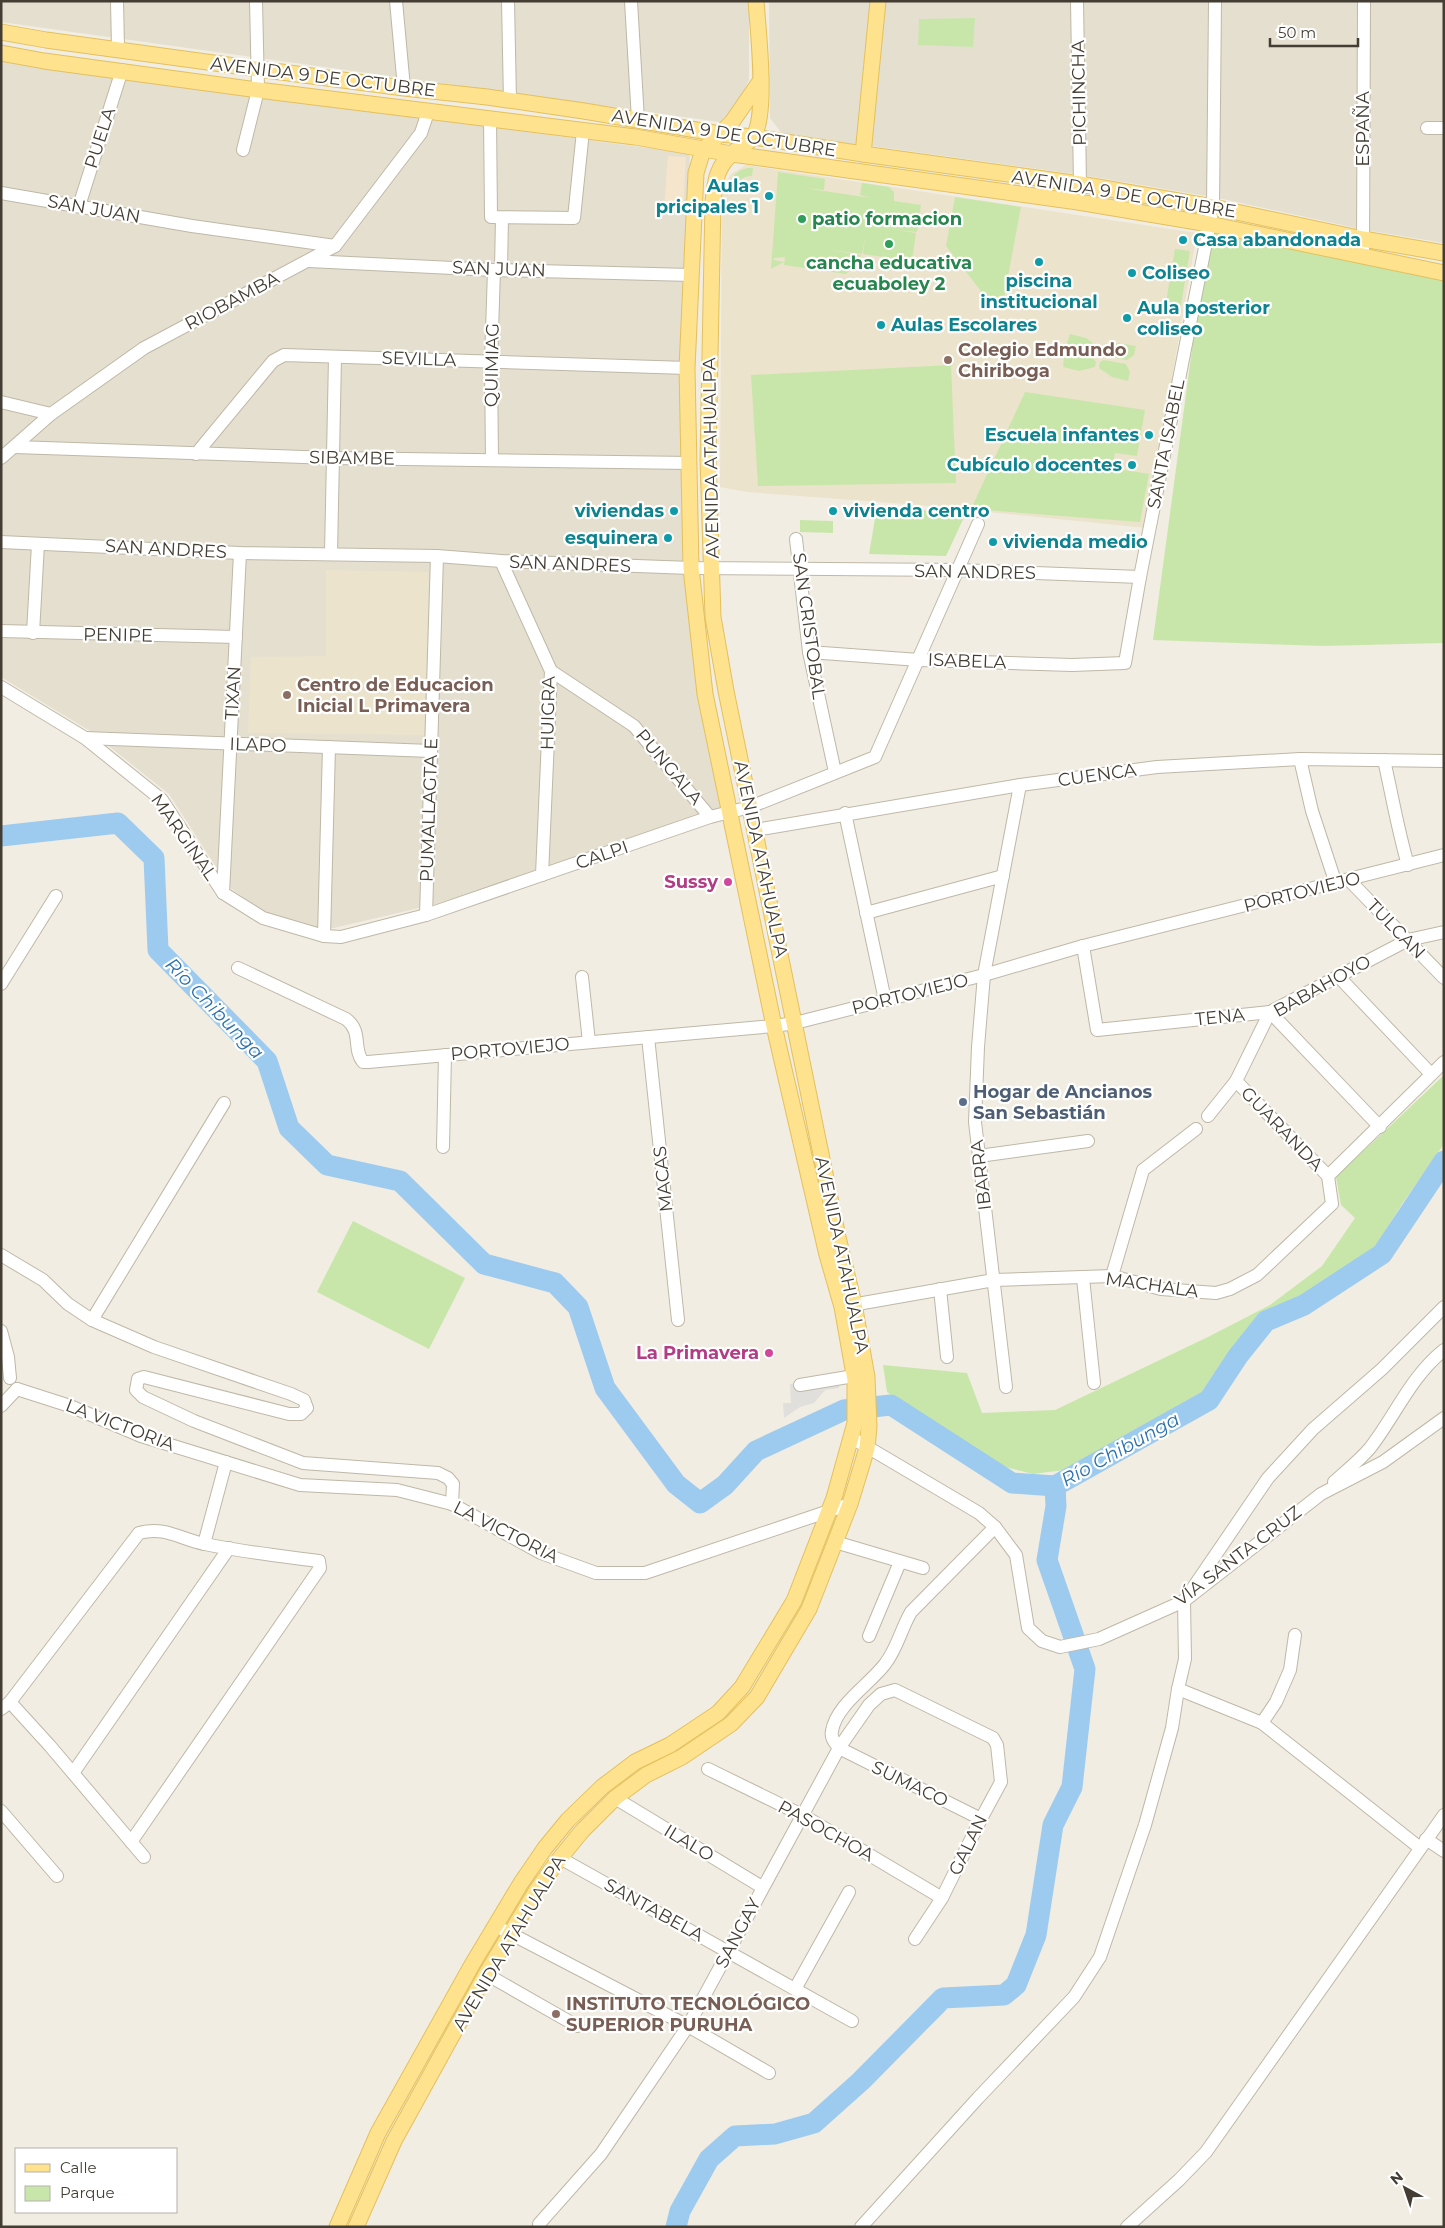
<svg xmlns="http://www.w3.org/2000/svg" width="1445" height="2228" font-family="Montserrat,sans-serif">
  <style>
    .residential { fill: #e5dfd0 }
    .commercial { fill: #f4e5cc }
    .education { fill: #ebe3cc }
    .green { fill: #c9e6aa }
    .parking { fill: #e1dfdb }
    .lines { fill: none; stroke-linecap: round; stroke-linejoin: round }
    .river { stroke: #9dcbef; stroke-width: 21 }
    .minor-casing { stroke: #bfb8a8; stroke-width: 14 }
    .major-casing { stroke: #e3c05e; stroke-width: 17 }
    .minor { stroke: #fff; stroke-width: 12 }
    .major { stroke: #fee28e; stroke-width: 15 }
    .culture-dot { fill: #0f9aa8; stroke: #fff; stroke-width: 2 }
    .leisure-dot { fill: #2e9e5b; stroke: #fff; stroke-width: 2 }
    .education-dot { fill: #8d6e63; stroke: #fff; stroke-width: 2 }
    .hotel-dot { fill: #d1479c; stroke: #fff; stroke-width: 2 }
    .service-dot { fill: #5c6f8a; stroke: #fff; stroke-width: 2 }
    .labels { text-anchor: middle; stroke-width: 4.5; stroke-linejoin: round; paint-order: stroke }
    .street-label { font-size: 18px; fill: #433d33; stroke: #fff }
    .culture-label { font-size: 18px; font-weight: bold; fill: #0d838f; stroke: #fff; text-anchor: start }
    .leisure-label { font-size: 18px; font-weight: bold; fill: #27864d; stroke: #fff; text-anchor: start }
    .education-label { font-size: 18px; font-weight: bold; fill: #785e54; stroke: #fff; text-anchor: start }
    .hotel-label { font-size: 18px; font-weight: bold; fill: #b23c85; stroke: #fff; text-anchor: end }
    .service-label { font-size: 18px; font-weight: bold; fill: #4e5e75; stroke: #fff; text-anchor: start }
    .water-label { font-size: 19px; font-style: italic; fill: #2d72ad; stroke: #fff }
  </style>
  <rect width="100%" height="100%" fill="#f1ede2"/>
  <g class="residential">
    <path d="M1 1H749V80L738 104 720 122 1 22Z"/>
    <path d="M769 1H1444V243L1365 230 1218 198 1082 175 865 145 791 139 780 131 770 118Z"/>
    <path d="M1 58 248 95 686 153 690 156 681 360 685 557 724 807 436 904 334 928 318 929 266 913 229 887 169 794 90 731 1 677Z"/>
  </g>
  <path class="commercial" d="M668 156 686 157 683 211 664 209Z"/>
  <g class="education">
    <path d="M746 165 1197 233 1146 528 919 505 747 492 720 487 722 188 731 174Z"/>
    <path d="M326 570 429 572 424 735 248 733 251 657 326 656Z"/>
  </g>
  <g class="green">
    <path d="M975 18 973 47 918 45 919 19Z"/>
    <path d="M747 168H753L752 176C741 176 737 182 737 193L727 192C727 180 735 171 747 168Z"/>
    <path d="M778 172 825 179 824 190 804 188 871 198 860 195 862 183 889 187 894 192V201L921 205 917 232 897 230 916 233 912 261 863 254 865 237 862 254 830 250 861 255 860 268H852L846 274 784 265 785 257 774 258V260L784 262 771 269Z"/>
    <path d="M955 197 1021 207 1003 303 987 299 946 246Z"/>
    <path d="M1208 230 1444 279V643L1323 646 1153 640Z"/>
    <path d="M1175 249 1190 251 1181 305 1166 302Z"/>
    <path d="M1070 334 1086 338 1099 347 1097 352 1093 355 1072 350 1067 343Z"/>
    <path d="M1119 343 1136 346 1134 355 1127 360 1106 356 1103 352 1104 346Z"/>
    <path d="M1072 353 1093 358 1096 362 1095 367 1079 371 1063 367 1064 358Z"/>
    <path d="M1104 360 1126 364 1130 372 1128 381 1112 377 1099 368 1100 362Z"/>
    <path d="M951 365 956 483 758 486 751 375Z"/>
    <path d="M1025 392 1145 410 1137 456 1115 453 1112 468 1149 474 1140 522 971 509Z"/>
    <path d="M877 507 966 513 946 556 869 554Z"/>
    <path d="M800 520 833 521V533L800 532Z"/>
    <path d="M1444 1075V1144L1402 1204 1368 1258 1245 1336 1223 1361 1198 1398 1131 1436 1064 1470 1033 1474 989 1463 936 1429 887 1392 883 1365 967 1373 982 1413 1055 1410 1210 1336 1270 1305 1322 1266 1355 1218 1341 1205 1336 1177Z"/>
    <path d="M353 1221 465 1278 429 1349 317 1292Z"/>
  </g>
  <path class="parking" d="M839 1378V1388L825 1390 814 1403 800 1407 784 1418 783 1403H791L790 1384Z"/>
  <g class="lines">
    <g class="river">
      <path d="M1 836 118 823 154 858 158 950 267 1061 289 1128 327 1165 400 1181 484 1264 555 1283 578 1307 605 1388 676 1484 700 1503 725 1485 756 1451 844 1410 891 1405 1012 1483 1055 1486 1209 1400 1238 1356 1266 1321 1304 1305 1382 1254 1444 1161"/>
      <path d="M676 2227 680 2211 709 2159 735 2136 775 2134 814 2123 861 2081 943 1998 1004 1995 1016 1985 1036 1935 1053 1825 1072 1787 1085 1669 1047 1560 1056 1506 1055 1486"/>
    </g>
    <g class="minor-casing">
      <g id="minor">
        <path d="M117 1 118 48"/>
        <path d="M396 1 404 88"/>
        <path d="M508 1 510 101"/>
        <path d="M631 1 638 120"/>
        <path d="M1077 1 1080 184"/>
        <path d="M490 118 491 217 574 218 583 131"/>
        <path d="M1427 128H1444"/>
        <path d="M243 150 258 90 256 1"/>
        <path d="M1 193 192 226 335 246"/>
        <path d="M79 206 122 70"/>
        <path d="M1363 249 1364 1"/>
        <path d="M309 261 494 270 691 275"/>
        <path d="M501 269 502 218"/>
        <path d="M1 402 51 414"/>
        <path d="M15 447 332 458 690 463"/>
        <path d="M196 454 273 361 284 355 687 368"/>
        <path d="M1 458 51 414 144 348 335 246 421 133 428 112"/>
        <path d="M492 460 491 362 494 270"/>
        <path d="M796 539 809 652 835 772"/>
        <path d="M1 542 240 553 437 556 501 561 691 568 958 570 1140 577"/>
        <path d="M331 554 335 357"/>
        <path d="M501 561 551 671 542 875"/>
        <path d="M1 631 236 637"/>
        <path d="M33 633 38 544"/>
        <path d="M809 652 919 660 1072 665 1125 663 1140 577 1213 207 1215 1"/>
        <path d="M551 671 634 726 710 817"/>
        <path d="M1 687 85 738 162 800 223 893 263 918 324 936 341 937 426 915 710 817 750 807 875 757 978 524"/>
        <path d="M85 738 431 751"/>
        <path d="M1300 759 1312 811 1336 884"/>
        <path d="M1384 760C1392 795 1398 831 1408 865"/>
        <path d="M845 813 885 1000"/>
        <path d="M755 830 1020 785 1157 767 1300 759 1444 761"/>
        <path d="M1349 880 1444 978"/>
        <path d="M223 893 240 553"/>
        <path d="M866 913 1003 876"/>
        <path d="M426 915 437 556"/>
        <path d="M324 936 329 747"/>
        <path d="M1083 946 1097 1030 1270 1012"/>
        <path d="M238 968 346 1019C363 1032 352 1048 363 1062H368L774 1026 795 1023 984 975 1083 946 1444 855"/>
        <path d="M1338 976 1431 1074"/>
        <path d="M582 977 589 1042"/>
        <path d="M1 984 56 896"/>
        <path d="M1270 1012 1380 1127"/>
        <path d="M648 1037 678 1320"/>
        <path d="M1236 1081 1328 1176"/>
        <path d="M1208 1116 1236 1081 1270 1012 1408 940 1444 932"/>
        <path d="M443 1147 445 1055"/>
        <path d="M979 1156 1088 1141"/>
        <path d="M1 1255 43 1280 68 1304 92 1320 154 1347 291 1394 304 1400 307 1408 301 1414H289L144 1377 138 1379 136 1390 143 1397 194 1421 303 1463 438 1473 448 1478 453 1484 452 1504"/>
        <path d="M1112 1276 1143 1170 1196 1129"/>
        <path d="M1083 1278 1094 1383"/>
        <path d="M940 1289 947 1357"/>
        <path d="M846 1306 994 1280 1112 1276 1161 1289 1216 1293 1230 1289 1257 1275 1332 1204 1328 1176 1444 1062"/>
        <path d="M92 1320 224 1103"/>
        <path d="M1 1331 8 1357 10 1378"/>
        <path d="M800 1385 854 1376"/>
        <path d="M1006 1387 975 1122 978 1047 984 975 1020 785"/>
        <path d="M17 1389 70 1406 141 1436 300 1485 397 1490 452 1504 541 1553 596 1573H645L850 1504"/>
        <path d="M1 1406 17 1389"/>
        <path d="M852 1438 979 1513 995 1527 1016 1555 1028 1628 1042 1641 1060 1647 1099 1639 1184 1601 1321 1494 1383 1462 1444 1418"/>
        <path d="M1334 1482C1346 1471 1360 1460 1370 1448 1395 1416 1411 1376 1444 1350"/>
        <path d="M835 1542 923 1568"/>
        <path d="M204 1544 226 1462"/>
        <path d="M869 1636 900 1562"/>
        <path d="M1178 1689 1262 1723 1420 1848"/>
        <path d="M10 1702 50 1746 144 1857"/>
        <path d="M1 1709 10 1702 139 1533C165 1526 180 1539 205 1544 242 1552 281 1556 319 1561L320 1568 131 1842"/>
        <path d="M1262 1723 1276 1702 1290 1670 1295 1635"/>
        <path d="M708 1769 804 1816 942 1898"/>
        <path d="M73 1773 229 1548"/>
        <path d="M615 1798 762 1887"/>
        <path d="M1 1811 57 1876"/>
        <path d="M981 1819 839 1748C836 1744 830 1738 832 1731 836 1705 870 1684 885 1664 897 1649 901 1629 911 1612L995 1527"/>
        <path d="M1426 1839 1444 1851"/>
        <path d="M560 1858 852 2021"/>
        <path d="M496 1926 688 2026 769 2073"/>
        <path d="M486 1974 577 2026"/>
        <path d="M795 1989 849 1892"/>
        <path d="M539 2224 601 2154 688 2026 839 1748 869 1705 881 1694 895 1690 993 1738 997 1745 1001 1782 981 1819 942 1898 915 1939"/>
        <path d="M861 2227 978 2098 1074 1997 1100 1957 1145 1825 1172 1728 1178 1689 1185 1659 1184 1601 1268 1478 1313 1429 1382 1369 1444 1307"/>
        <path d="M1127 2227 1179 2180 1206 2152 1444 1815"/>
      </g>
    </g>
    <g class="major-casing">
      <g id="major">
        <path d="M1 32 46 40 258 69 404 88 487 97 584 111 720 134 754 137 863 154 1080 184 1213 207 1363 239 1444 253"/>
        <path d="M1 53 44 61 258 90 635 137 732 154 1078 202 1209 224 1444 273"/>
        <path d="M863 154 878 1"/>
        <path d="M337 2227 378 2133 473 1963 521 1883 545 1848 568 1820 602 1787 635 1762 670 1745 718 1713 742 1687 794 1601 834 1498 855 1423V1380L842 1307 827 1255 774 1026 705 694 691 568 687 368 696 173 703 150 732 122 761 80"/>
        <path d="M356 2227 394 2141 486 1974 536 1891 560 1858 582 1831 615 1798 646 1775 682 1757 731 1724 757 1697 809 1609 850 1504 867 1448 869 1427 867 1377 854 1304 838 1237 726 691 713 617 708 459 713 201C715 180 717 165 735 151 740 147 749 143 753 137 768 117 758 29 756 1"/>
      </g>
    </g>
    <use href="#minor" class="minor"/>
    <use href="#major" class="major"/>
  </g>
  <g class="culture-dot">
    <circle cx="769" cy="196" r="5"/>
    <circle cx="1183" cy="240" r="5"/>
    <circle cx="1039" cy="262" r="5"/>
    <circle cx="1132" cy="273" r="5"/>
    <circle cx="1127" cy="318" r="5"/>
    <circle cx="881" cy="325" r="5"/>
    <circle cx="1149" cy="435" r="5"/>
    <circle cx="1132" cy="465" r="5"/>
    <circle cx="674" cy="511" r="5"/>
    <circle cx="833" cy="511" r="5"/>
    <circle cx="668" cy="538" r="5"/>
    <circle cx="993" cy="542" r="5"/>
  </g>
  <g class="leisure-dot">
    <circle cx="802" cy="219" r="5"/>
    <circle cx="889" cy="244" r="5"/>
  </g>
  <g class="education-dot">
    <circle cx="948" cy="360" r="5"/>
    <circle cx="287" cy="695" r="5"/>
    <circle cx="556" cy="2014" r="5"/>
  </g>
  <g class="hotel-dot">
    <circle cx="728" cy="882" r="5"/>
    <circle cx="769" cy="1353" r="5"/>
  </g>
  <circle class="service-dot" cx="963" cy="1102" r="5"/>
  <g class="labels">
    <g class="street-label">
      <text transform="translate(323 77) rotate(7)" y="6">AVENIDA 9 DE OCTUBRE</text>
      <text transform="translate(1079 93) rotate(-91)" y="6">PICHINCHA</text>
      <text transform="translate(1363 129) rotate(-90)" y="6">ESPAÑA</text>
      <text transform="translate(724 133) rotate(9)" y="6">AVENIDA 9 DE OCTUBRE</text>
      <text transform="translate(100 138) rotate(-72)" y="6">PUELA</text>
      <text transform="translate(1124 194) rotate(9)" y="6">AVENIDA 9 DE OCTUBRE</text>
      <text transform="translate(94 209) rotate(10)" y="6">SAN JUAN</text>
      <text transform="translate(499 269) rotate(2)" y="6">SAN JUAN</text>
      <text transform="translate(232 301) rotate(-28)" y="6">RIOBAMBA</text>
      <text transform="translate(419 359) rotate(2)" y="6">SEVILLA</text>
      <text transform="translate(492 365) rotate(-89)" y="6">QUIMIAG</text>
      <text transform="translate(1166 444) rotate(-79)" y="6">SANTA ISABEL</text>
      <text transform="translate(352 458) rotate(1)" y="6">SIBAMBE</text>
      <text transform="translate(711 458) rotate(-91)" y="6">AVENIDA ATAHUALPA</text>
      <text transform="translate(166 549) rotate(3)" y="6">SAN ANDRES</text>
      <text transform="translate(570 564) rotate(2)" y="6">SAN ANDRES</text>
      <text transform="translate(975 572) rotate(1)" y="6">SAN ANDRES</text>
      <text transform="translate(809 626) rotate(82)" y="6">SAN CRISTOBAL</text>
      <text transform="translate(118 635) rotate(1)" y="6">PENIPE</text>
      <text transform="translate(967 661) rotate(2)" y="6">ISABELA</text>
      <text transform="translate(233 693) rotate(-87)" y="6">TIXAN</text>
      <text transform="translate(548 713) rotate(-89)" y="6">HUIGRA</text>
      <text transform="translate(258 745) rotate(2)" y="6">ILAPO</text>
      <text transform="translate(669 767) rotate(50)" y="6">PUNGALA</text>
      <text transform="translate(1097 775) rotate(-8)" y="6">CUENCA</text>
      <text transform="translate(429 810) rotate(-88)" y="6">PUMALLAGTA E</text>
      <text transform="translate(184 837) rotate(55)" y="6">MARGINAL</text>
      <text transform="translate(602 855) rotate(-19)" y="6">CALPI</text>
      <text transform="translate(761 859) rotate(78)" y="6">AVENIDA ATAHUALPA</text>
      <text transform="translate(1302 892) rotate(-14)" y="6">PORTOVIEJO</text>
      <text transform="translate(1396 929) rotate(46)" y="6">TULCAN</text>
      <text transform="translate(1322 986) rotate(-29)" y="6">BABAHOYO</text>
      <text transform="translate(910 994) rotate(-14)" y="6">PORTOVIEJO</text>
      <text transform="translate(1220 1017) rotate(-6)" y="6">TENA</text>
      <text transform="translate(510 1049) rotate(-5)" y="6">PORTOVIEJO</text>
      <text transform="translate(1282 1129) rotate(46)" y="6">GUARANDA</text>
      <text transform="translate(981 1175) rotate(-97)" y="6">IBARRA</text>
      <text transform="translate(663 1179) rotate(-96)" y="6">MACAS</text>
      <text transform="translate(842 1255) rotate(78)" y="6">AVENIDA ATAHUALPA</text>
      <text transform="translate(1152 1285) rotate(8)" y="6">MACHALA</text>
      <text transform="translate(120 1425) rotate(21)" y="6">LA VICTORIA</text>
      <text transform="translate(506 1532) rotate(27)" y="6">LA VICTORIA</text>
      <text transform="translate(1238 1556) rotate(-37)" y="6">VÍA SANTA CRUZ</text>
      <text transform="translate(910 1784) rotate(26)" y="6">SUMACO</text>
      <text transform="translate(826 1831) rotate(29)" y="6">PASOCHOA</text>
      <text transform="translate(689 1843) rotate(31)" y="6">ILALO</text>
      <text transform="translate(968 1845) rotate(-64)" y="6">GALAN</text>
      <text transform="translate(654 1910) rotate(29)" y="6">SANTABELA</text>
      <text transform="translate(738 1933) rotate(-62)" y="6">SANGAY</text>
      <text transform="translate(509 1943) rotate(-59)" y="6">AVENIDA ATAHUALPA</text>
    </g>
    <g class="culture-label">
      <text x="759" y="192" text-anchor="end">Aulas<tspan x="759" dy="21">pricipales 1</tspan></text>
      <text x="1193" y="246">Casa abandonada</text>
      <text x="1142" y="279">Coliseo</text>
      <text x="1039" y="287" text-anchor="middle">piscina<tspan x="1039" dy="21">institucional</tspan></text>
      <text x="1137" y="314">Aula posterior<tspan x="1137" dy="21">coliseo</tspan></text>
      <text x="891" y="331">Aulas Escolares</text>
      <text x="1139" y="441" text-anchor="end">Escuela infantes</text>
      <text x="1122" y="471" text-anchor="end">Cubículo docentes</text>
      <text x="664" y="517" text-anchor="end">viviendas</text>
      <text x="843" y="517">vivienda centro</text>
      <text x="658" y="544" text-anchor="end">esquinera</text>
      <text x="1003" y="548">vivienda medio</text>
    </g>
    <g class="leisure-label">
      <text x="812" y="225">patio formacion</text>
      <text x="889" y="269" text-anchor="middle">cancha educativa<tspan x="889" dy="21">ecuaboley 2</tspan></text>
    </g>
    <g class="education-label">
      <text x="958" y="356">Colegio Edmundo<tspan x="958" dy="21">Chiriboga</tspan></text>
      <text x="297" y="691">Centro de Educacion<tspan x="297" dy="21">Inicial L Primavera</tspan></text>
      <text x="566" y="2010">INSTITUTO TECNOLÓGICO<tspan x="566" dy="21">SUPERIOR PURUHA</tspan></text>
    </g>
    <g class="hotel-label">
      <text x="718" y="888">Sussy</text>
      <text x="759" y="1359">La Primavera</text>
    </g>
    <g class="service-label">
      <text x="973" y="1098">Hogar de Ancianos<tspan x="973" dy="21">San Sebastián</tspan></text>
    </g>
    <g class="water-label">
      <text transform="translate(215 1008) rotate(46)" y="7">Río Chibunga</text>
      <text transform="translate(1120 1449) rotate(-29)" y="7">Río Chibunga</text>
    </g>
  </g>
  <rect width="1445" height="2228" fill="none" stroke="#433d33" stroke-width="5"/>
  <rect x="15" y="2148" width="162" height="65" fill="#ffffff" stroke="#b4b1ad"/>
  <rect x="25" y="2164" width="25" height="8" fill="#fee28e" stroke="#b4b1ad"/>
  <text x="60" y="2173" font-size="15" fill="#433d33">Calle</text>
  <rect x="25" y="2186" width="25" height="15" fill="#c9e6aa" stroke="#b4b1ad"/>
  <text x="60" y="2198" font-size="15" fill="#433d33">Parque</text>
  <g transform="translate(1405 2188) rotate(320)" stroke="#ffffff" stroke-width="4" paint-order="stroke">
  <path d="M0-4L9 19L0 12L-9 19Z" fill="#433d33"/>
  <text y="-8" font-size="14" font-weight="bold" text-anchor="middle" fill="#433d33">N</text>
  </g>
  <path d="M1270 38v8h88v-8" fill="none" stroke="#433d33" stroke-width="2.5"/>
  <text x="1278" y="38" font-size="15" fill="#433d33" stroke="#ffffff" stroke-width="4" paint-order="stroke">50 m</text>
</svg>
